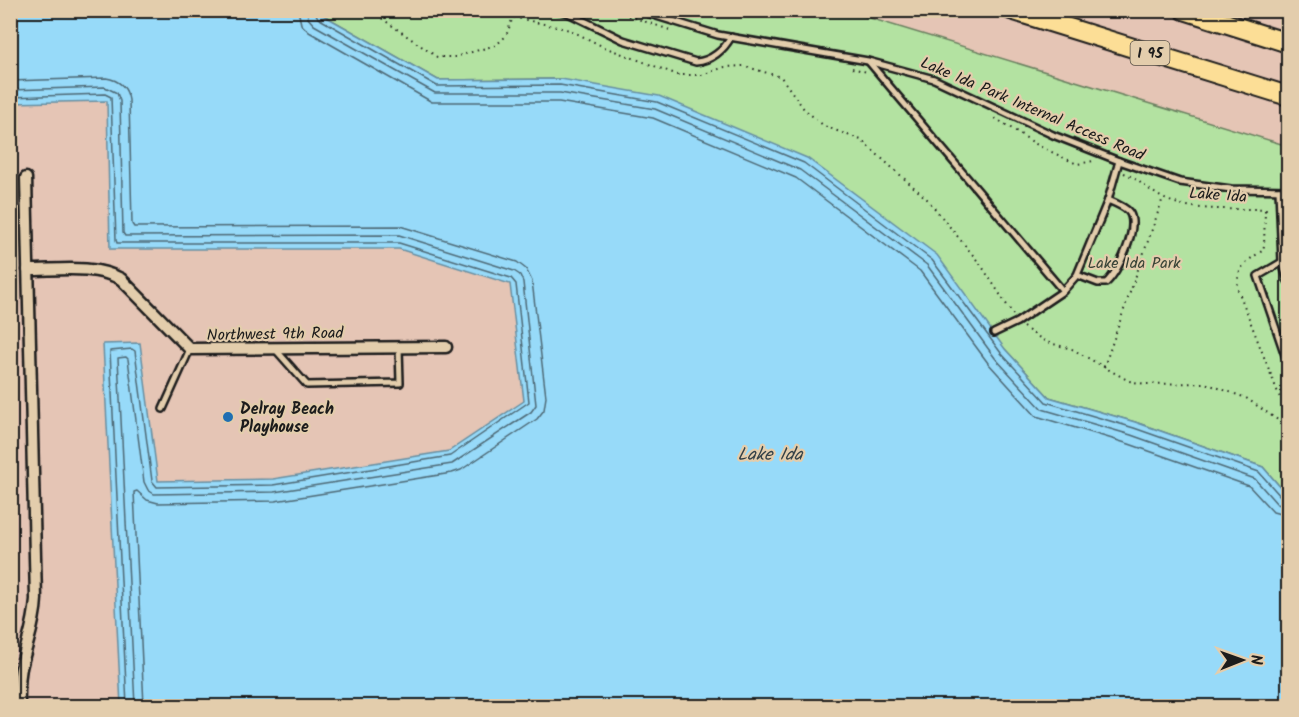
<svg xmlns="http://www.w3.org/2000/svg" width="1299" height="717" font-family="Kalam,sans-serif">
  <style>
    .green { fill: #b3e2a1; stroke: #687f5e; stroke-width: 1.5 }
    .water { fill: #97daf9; stroke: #668ea1; stroke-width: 1.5 }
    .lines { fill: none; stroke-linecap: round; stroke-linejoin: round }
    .shore { stroke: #4d6874; stroke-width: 1.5 }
    .service-casing { stroke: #1c1c1c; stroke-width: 10 }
    .minor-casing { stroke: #1c1c1c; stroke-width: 15 }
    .motorway-casing { stroke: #1c1c1c; stroke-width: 22 }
    .path { stroke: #1c1c1c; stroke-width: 2; stroke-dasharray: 1.5 4.5; stroke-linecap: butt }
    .service { stroke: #e3cdac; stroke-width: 5 }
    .minor { stroke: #e3cdac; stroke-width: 10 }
    .motorway { stroke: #fcde96; stroke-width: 18 }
    .poi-dot { fill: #1f6fb2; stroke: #e3cdac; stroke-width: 2 }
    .labels { text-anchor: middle; stroke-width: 4.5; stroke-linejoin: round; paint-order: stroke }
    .shield { fill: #e3cdac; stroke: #585147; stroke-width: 1.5 }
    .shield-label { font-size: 15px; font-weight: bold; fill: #1c1c1c }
    .street-label { font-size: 16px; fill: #1c1c1c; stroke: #e3cdac }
    .park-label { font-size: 16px; fill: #3a4437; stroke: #e3cdac }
    .poi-label { font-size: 16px; font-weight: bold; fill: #1c1c1c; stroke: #e3cdac; text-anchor: start }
    .water-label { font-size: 18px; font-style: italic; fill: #354248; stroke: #e3cdac }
  </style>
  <rect width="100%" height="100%" fill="#e5c5b5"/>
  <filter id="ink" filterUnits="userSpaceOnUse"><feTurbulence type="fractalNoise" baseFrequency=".0167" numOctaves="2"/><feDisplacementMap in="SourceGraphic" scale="12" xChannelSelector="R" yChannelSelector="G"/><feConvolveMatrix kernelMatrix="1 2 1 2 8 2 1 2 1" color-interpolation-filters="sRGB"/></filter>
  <g filter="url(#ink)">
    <path class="green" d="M316 11H847L1288 146V496L1263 467 1135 422 1049 397 1005 349 561 79 438 80Z"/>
    <path class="water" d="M10 11H316L438 80 561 79 659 96 807 158 937 255 1005 349 1049 397 1135 422 1263 467 1288 496V706H121L103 344 140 343 158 481 273 479 449 451 524 401 510 284 399 249H110L107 101 11 103Z"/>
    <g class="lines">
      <g class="shore">
        <path d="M298 10 301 24 309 32 432 102H559L653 118 796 178 920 271 988 363 1036 416 1129 444 1249 486 1273 512 1288 516"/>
        <path d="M307 10 308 18 314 25 435 93H560L655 109 800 170 927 265 995 358 1042 409 1131 435 1255 479 1277 504 1288 507"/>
        <path d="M314 10 318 18 437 86 560 85 657 102 804 163 932 260 1001 353 1046 402 1134 428 1259 472 1282 498 1288 500"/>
        <path d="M10 81 106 78C119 80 127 87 129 100L132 224 134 227 400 226 517 262 526 269 532 281 546 397 544 410 537 419 461 470 452 473 275 501 158 503 147 500 137 491 134 492 144 706"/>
        <path d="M10 90 105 87 117 93 120 101 123 233 125 236 399 235 514 271 520 275 523 282 536 405 531 412 452 464 274 492 154 494 148 490 144 482 128 359 126 357 118 358 135 706"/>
        <path d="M10 97 105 94 111 97 116 240 117 243H399L511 278 516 284 529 402 450 456 273 485 157 487 152 481 135 351 132 349 110 351 127 706"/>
      </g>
      <g class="service-casing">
        <g id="service">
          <path d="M556 10 568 13 623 40 696 62C711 61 724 50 731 37"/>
          <path d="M637 10 718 35 868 61 934 79 1053 135 1119 161 1180 182 1231 189 1288 190"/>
          <path d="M869 62 1063 291"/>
          <path d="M1279 190 1282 262 1288 281"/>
          <path d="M1282 262 1258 276 1288 364"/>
          <path d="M1077 275 1098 283H1106C1118 273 1140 227 1129 212 1125 207 1115 203 1108 200"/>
          <path d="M994 333 1017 322 1063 291 1077 275 1108 200 1119 161"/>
          <path d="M276 350 307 385 400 383 399 347"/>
          <path d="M163 409 190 349"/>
        </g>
      </g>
      <g class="minor-casing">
        <g id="minor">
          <path d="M28 270C59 270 93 264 121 279L190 349 446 347"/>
          <path d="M19 706C19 692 18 678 22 664 27 642 35 623 36 599L26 178"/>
        </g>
      </g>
      <g class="motorway-casing">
        <g id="motorway">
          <path d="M1011 10 1288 96"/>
          <path d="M1184 10 1288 43"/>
        </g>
      </g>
      <g class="path">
        <path d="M366 10 374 13 437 57H455L496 45 506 36 513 17"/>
        <path d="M504 10 513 17 570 30 604 47 678 75H701L725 67 744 66 781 77 804 109 824 126 861 140 927 199 981 265 1014 316"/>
        <path d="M611 10 673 31"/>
        <path d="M852 68 867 72"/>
        <path d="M995 118 1039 146 1077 164 1094 161"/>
        <path d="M1124 173C1140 180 1151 193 1167 200 1198 213 1238 208 1271 209"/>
        <path d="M1265 210 1264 246 1262 251C1245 262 1236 268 1238 290L1280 398 1288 405"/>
        <path d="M1023 327 1046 342 1072 349 1129 381 1145 384 1205 383 1246 398 1288 427"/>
        <path d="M1104 367 1163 198"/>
      </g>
      <use href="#service" class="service"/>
      <use href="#minor" class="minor"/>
      <use href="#motorway" class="motorway"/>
    </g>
  </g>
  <circle class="poi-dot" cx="228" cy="417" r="6"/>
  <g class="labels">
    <rect class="shield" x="1130.5" y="41" width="39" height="24" rx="4.5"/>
    <g class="shield-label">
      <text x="1150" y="58">I 95</text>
    </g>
    <g class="street-label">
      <text transform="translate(1033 108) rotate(23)" y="6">Lake Ida Park Internal Access Road</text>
      <text transform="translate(1218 194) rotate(4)" y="6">Lake Ida</text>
      <text transform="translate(275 333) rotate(-1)" y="6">Northwest 9th Road</text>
    </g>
    <g class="park-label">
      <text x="1134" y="268">Lake Ida Park</text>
    </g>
    <g class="poi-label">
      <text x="240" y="414">Delray Beach<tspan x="240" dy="18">Playhouse</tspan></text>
    </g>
    <g class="water-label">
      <text x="770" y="460">Lake Ida</text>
    </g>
  </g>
  <rect width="1299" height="717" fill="none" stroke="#e3cdac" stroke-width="36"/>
  <rect x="18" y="18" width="1263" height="681" fill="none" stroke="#1c1c1c" stroke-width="2" filter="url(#ink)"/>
  <g transform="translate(1242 660) rotate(89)" stroke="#e3cdac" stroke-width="4.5" paint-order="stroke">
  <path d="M0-4.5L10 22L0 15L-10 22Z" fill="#1c1c1c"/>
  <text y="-9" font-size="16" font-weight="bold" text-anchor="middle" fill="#1c1c1c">N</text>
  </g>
</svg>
